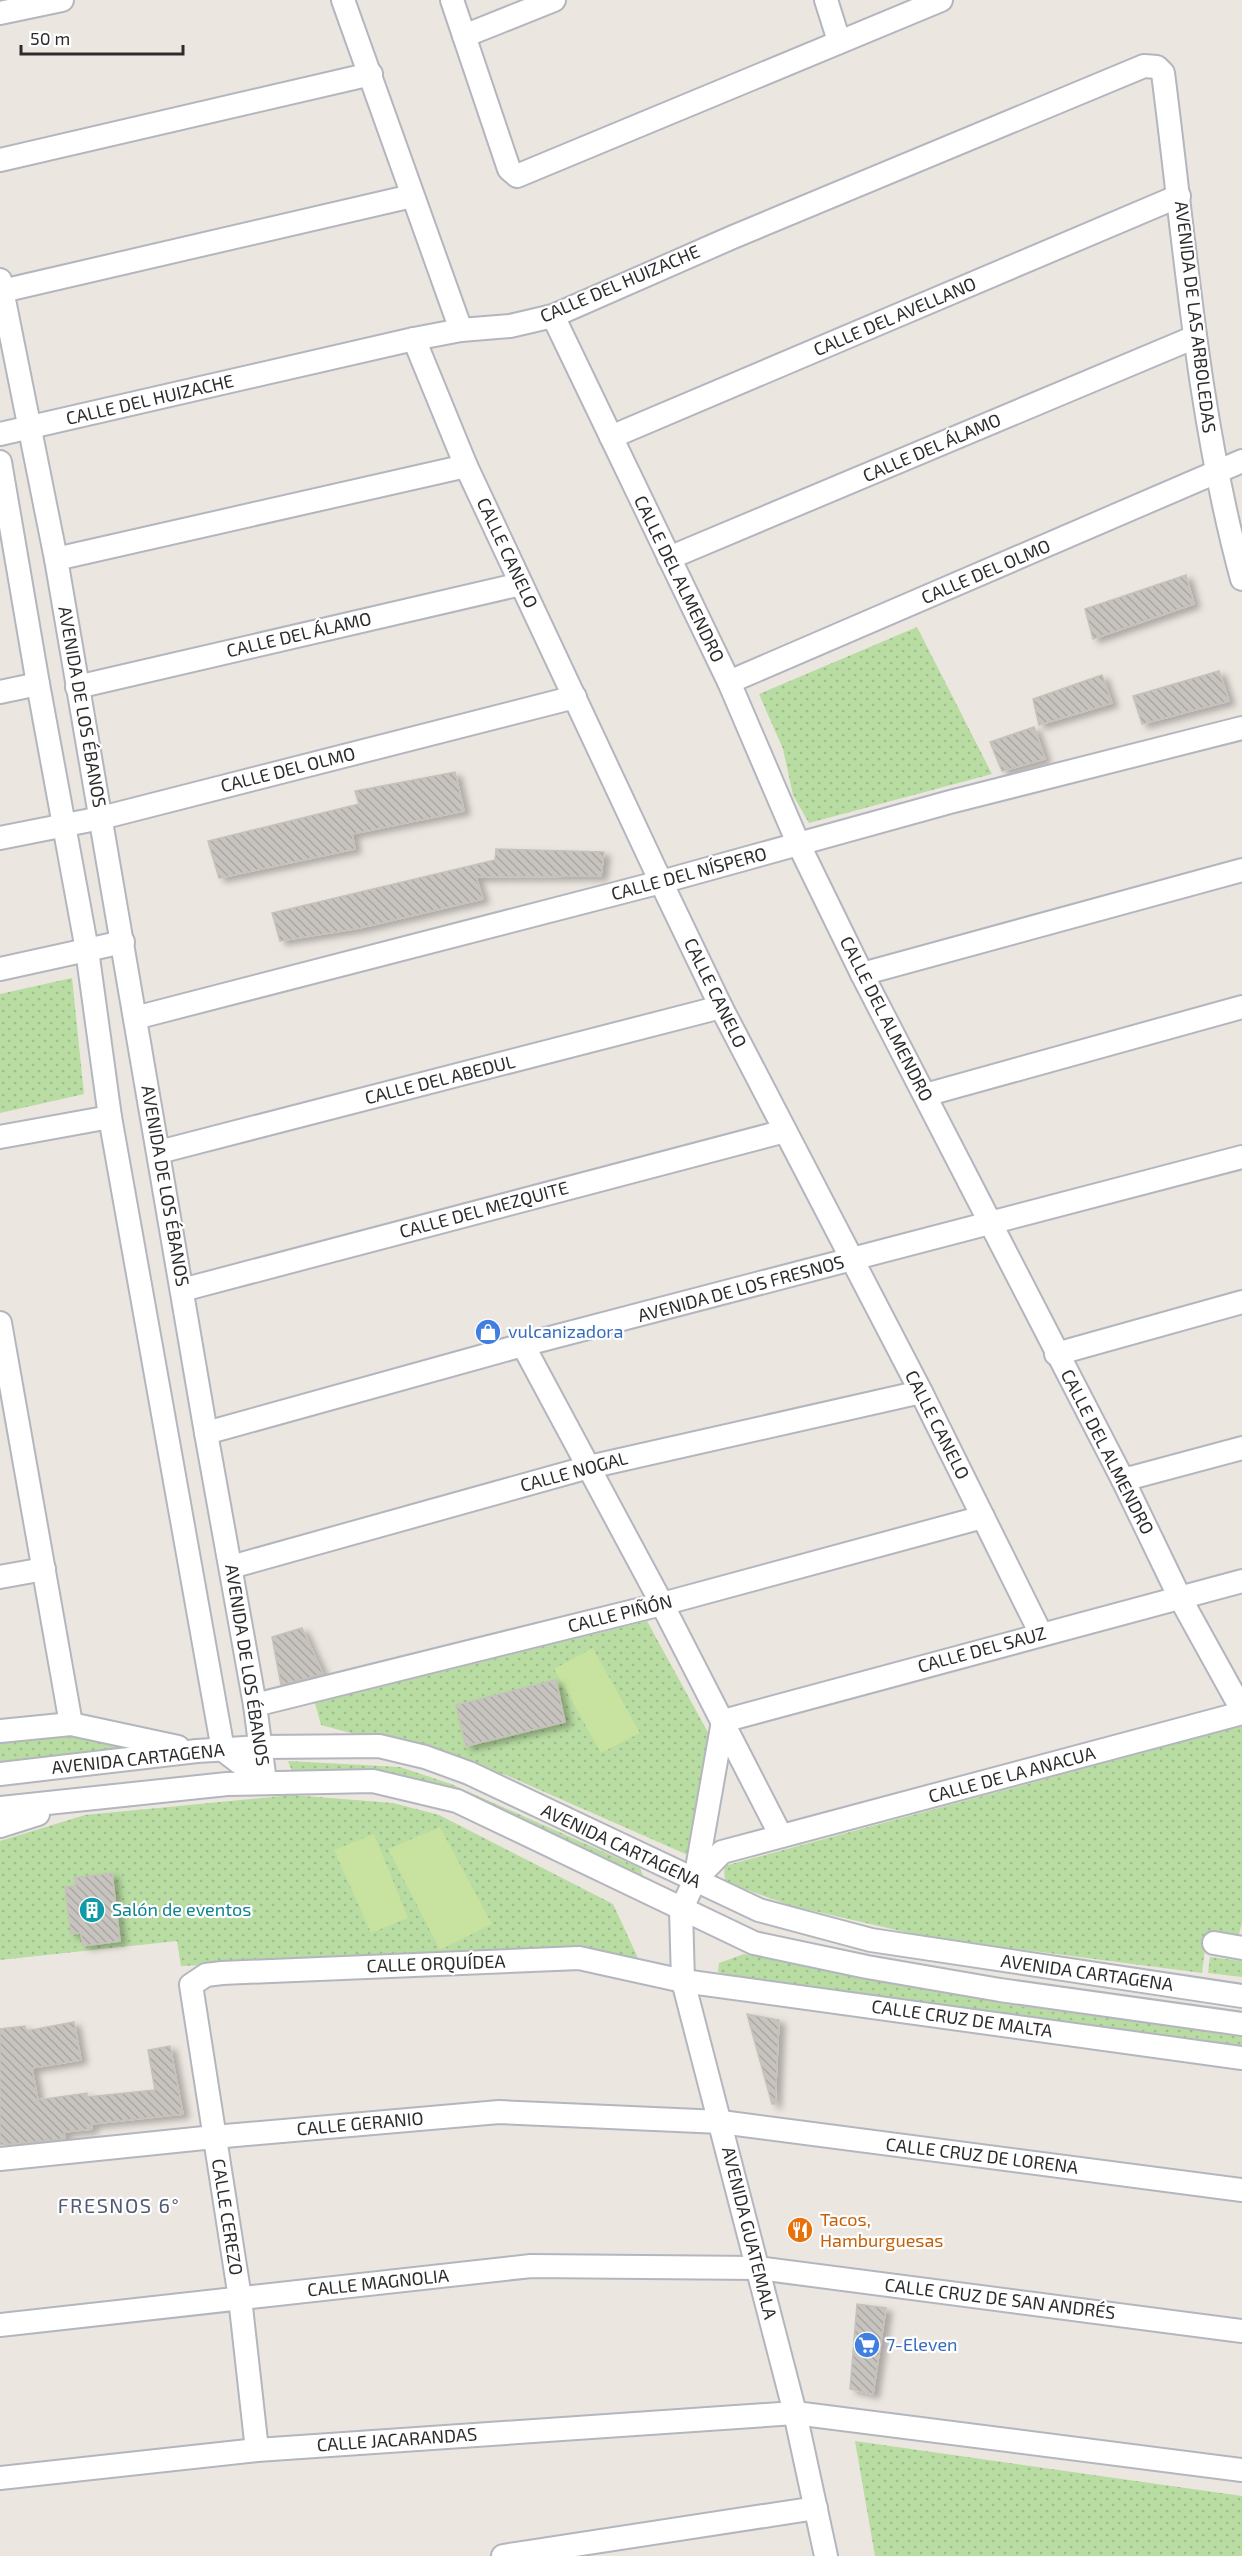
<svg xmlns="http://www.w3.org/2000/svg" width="1242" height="2556" font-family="'Exo 2',sans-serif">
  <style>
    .green { fill: url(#green-dots) }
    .pitch { fill: #c8e29f }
    .building { fill: url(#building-back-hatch); stroke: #c7c2b9; stroke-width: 1.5; filter: url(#shadow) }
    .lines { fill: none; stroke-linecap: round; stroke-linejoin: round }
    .minor-casing { stroke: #b3b6be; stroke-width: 26 }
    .minor { stroke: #fff; stroke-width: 22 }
    .labels { text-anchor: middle; stroke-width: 4.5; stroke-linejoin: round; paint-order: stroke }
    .street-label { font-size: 18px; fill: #2c2c2c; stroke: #fff }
    .shop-label { font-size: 18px; fill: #366cbe; stroke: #fff; text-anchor: start }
    .culture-label { font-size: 18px; fill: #0d838f; stroke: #fff; text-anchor: start }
    .food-label { font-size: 18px; fill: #c56008; stroke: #fff; text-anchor: start }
    .neighbourhood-label { font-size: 20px; letter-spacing: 1.5px; fill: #515977; stroke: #fff }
  </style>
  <defs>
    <pattern id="green-dots" width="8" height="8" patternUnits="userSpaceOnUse" patternTransform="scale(1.5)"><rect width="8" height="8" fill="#b8dca2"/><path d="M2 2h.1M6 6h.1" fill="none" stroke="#9ebd8c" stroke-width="1.8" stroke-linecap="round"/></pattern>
    <pattern id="building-back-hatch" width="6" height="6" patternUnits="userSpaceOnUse" patternTransform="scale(1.5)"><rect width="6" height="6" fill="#c7c3bf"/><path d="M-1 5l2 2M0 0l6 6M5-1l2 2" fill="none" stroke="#aba8a4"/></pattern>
    <filter id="shadow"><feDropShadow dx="6" dy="4" stdDeviation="3" flood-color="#0004"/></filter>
  </defs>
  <rect width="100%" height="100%" fill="#ece6e0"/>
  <g class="green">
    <path d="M917 627 992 774 809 823 793 795 783 749 759 694Z"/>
    <path d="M72 978 84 1094 0 1113V994Z"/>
    <path d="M647 1621 711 1738 690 1856 506 1775 321 1725 315 1703Z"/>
    <path d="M1242 1726V1923L1238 1938 1207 1932 1202 1973 927 1937 792 1906 725 1882 724 1866Z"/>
    <path d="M73 1734 155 1748 0 1766V1739Z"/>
    <path d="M288 1761 400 1767 451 1784 640 1868 646 1883 456 1797 292 1771Z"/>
    <path d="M292 1795 393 1803 439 1815 613 1904 638 1958 581 1948 181 1966 177 1941 0 1960V1841L85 1815Z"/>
    <path d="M744 1954 1013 2005 1242 2036V2053L761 1983 718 1972 719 1963Z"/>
    <path d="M1210 1957 1242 1961V1977L1208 1973Z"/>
    <path d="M855 2441 1242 2496V2556H875Z"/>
  </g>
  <g class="pitch">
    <path d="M593 1648 640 1733 601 1753 554 1669Z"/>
    <path d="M440 1827 492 1924 440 1950 388 1849Z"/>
    <path d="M374 1834 408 1918 371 1933 334 1850Z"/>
  </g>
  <g class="building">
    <path d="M1186 575 1194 604 1093 639 1085 609Z"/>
    <path d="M1219 671 1229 701 1142 724 1133 696Z"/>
    <path d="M1102 675 1112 703 1039 725 1033 699Z"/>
    <path d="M1034 727 1045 759 1002 771 990 742Z"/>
    <path d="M455 772 464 811 352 834 355 849 219 878 208 841 359 804 355 791Z"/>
    <path d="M496 849 604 852 601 876 476 877 483 899 360 928 280 941 272 913 495 860Z"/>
    <path d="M302 1628 323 1674 281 1685 272 1637Z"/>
    <path d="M556 1680 565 1722 466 1746 456 1705Z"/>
    <path d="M112 1873 120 1941 83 1946 81 1933 71 1934 65 1887 76 1886 74 1878Z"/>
    <path d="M747 2014 779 2020 775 2104H772Z"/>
    <path d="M74 2022 81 2060 32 2068 38 2100 87 2093V2097L155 2090 148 2050 170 2046 183 2114 91 2124 92 2129 64 2132 65 2139 0 2145V2029L25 2026 26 2031Z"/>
    <path d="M857 2304 886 2308 873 2394 850 2389Z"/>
  </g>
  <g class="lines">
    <g class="minor-casing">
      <g id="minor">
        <path d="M343 0 461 330"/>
        <path d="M452 0 509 169 517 176 941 0"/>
        <path d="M826 0 839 41"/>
        <path d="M0 13 62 0"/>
        <path d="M464 36 554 0"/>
        <path d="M0 160 371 74"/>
        <path d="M0 280 56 559 206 1433 255 1705 265 1782"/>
        <path d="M2 291 412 196"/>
        <path d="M553 316 729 682 798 843 862 974 1123 1480 1179 1596 1242 1710"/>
        <path d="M414 339 466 466 661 882 721 1007 921 1392 1041 1634"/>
        <path d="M0 434 414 339 461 330 510 326 553 316 733 237 1144 66 1157 67 1163 73C1185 242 1197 414 1242 579"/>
        <path d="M611 437 1179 196"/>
        <path d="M0 462 38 684 87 950 110 1117 223 1750 265 1782"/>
        <path d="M669 558 1195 337"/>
        <path d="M56 559 466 466"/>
        <path d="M729 682 1242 461"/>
        <path d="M77 687 521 584"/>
        <path d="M0 692 38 684"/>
        <path d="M0 838 101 818 575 697"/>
        <path d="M0 969 123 942"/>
        <path d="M862 974 1242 870"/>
        <path d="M135 1018 661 882 950 802 1242 728"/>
        <path d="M925 1095 1242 1007"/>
        <path d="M0 1137 110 1117"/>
        <path d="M159 1152 721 1007"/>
        <path d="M182 1290 785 1131"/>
        <path d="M0 1323 71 1724"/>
        <path d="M523 1345 662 1604 781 1836"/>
        <path d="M1056 1354 1242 1302"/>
        <path d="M206 1433 523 1345 1242 1157"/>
        <path d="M1123 1480 1242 1448"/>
        <path d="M231 1567 589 1467 921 1392"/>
        <path d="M0 1577 44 1569"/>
        <path d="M255 1705 662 1604 983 1517"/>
        <path d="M0 1731 71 1724 178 1747"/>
        <path d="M0 1774 197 1751 262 1747 379 1746 425 1757 469 1773 759 1910 871 1940 1242 1996"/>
        <path d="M0 1808 227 1784 373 1781 457 1801 754 1943 867 1967 1000 1990 1242 2024"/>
        <path d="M0 1826 38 1814"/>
        <path d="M695 1880 722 1852 1242 1713"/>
        <path d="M1214 1943 1242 1948"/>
        <path d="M0 2159 214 2137 499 2112 721 2122 1242 2190"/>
        <path d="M0 2325 531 2266 758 2268 1242 2331"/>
        <path d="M257 2450 240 2298 191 1985 206 1975 222 1973 579 1958 683 1981 1242 2058"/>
        <path d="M0 2478 257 2450 795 2413 1242 2470"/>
        <path d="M503 2556 816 2508"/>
        <path d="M826 2556 795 2413 683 1981 681 1910 695 1880 723 1721 1242 1581"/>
      </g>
    </g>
    <use href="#minor" class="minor"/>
  </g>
  <defs>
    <g id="shop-disc" transform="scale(1.35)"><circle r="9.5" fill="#3f7fe0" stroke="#fff"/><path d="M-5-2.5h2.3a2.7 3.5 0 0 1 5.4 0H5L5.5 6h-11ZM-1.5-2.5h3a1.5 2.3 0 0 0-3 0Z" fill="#fff"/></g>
    <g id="building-disc" transform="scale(1.35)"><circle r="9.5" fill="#0f9aa8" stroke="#fff"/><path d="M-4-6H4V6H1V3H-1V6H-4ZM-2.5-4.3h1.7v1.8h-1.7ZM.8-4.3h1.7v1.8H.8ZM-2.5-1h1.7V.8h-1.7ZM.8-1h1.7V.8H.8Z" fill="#fff"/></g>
    <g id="restaurant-disc" transform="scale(1.35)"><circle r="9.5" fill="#e8710a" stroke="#fff"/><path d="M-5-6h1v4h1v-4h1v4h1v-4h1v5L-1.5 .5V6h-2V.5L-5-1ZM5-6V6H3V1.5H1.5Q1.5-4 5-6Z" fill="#fff"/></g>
    <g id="supermarket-disc" transform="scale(1.35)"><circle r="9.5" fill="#3f7fe0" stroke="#fff"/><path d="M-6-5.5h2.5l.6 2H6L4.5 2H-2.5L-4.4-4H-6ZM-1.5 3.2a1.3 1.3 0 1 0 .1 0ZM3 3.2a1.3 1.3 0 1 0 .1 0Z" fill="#fff"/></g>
  </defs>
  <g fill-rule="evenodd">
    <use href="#shop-disc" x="488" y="1332"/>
    <use href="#building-disc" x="92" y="1910"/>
    <use href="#restaurant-disc" x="800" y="2230"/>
    <use href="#supermarket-disc" x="867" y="2345"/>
  </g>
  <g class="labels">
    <g class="street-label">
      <text transform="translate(620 284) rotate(-23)" y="6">CALLE DEL HUIZACHE</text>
      <text transform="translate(895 317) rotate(-23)" y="6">CALLE DEL AVELLANO</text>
      <text transform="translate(1195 317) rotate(83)" y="6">AVENIDA DE LAS ARBOLEDAS</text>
      <text transform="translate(150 400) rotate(-13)" y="6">CALLE DEL HUIZACHE</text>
      <text transform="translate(932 448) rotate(-23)" y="6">CALLE DEL ÁLAMO</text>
      <text transform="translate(507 553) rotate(65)" y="6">CALLE CANELO</text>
      <text transform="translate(986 572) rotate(-23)" y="6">CALLE DEL OLMO</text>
      <text transform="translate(679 579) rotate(64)" y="6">CALLE DEL ALMENDRO</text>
      <text transform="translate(299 635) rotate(-13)" y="6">CALLE DEL ÁLAMO</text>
      <text transform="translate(82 707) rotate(80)" y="6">AVENIDA DE LOS ÉBANOS</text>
      <text transform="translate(288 770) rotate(-14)" y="6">CALLE DEL OLMO</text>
      <text transform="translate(689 874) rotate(-15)" y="6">CALLE DEL NÍSPERO</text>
      <text transform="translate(715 993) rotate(64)" y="6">CALLE CANELO</text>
      <text transform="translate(886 1019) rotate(63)" y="6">CALLE DEL ALMENDRO</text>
      <text transform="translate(440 1080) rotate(-14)" y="6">CALLE DEL ABEDUL</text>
      <text transform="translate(165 1186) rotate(80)" y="6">AVENIDA DE LOS ÉBANOS</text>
      <text transform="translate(484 1210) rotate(-15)" y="6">CALLE DEL MEZQUITE</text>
      <text transform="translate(741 1289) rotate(-15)" y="6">AVENIDA DE LOS FRESNOS</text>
      <text transform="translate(937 1425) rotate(63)" y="6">CALLE CANELO</text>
      <text transform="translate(1107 1452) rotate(63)" y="6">CALLE DEL ALMENDRO</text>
      <text transform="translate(574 1472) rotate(-15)" y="6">CALLE NOGAL</text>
      <text transform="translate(620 1614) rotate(-14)" y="6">CALLE PIÑÓN</text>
      <text transform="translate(982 1650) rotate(-15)" y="6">CALLE DEL SAUZ</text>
      <text transform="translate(247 1665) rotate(81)" y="6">AVENIDA DE LOS ÉBANOS</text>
      <text transform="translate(138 1759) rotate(-6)" y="6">AVENIDA CARTAGENA</text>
      <text transform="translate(1012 1775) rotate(-15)" y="6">CALLE DE LA ANACUA</text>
      <text transform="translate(621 1846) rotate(25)" y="6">AVENIDA CARTAGENA</text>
      <text transform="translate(436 1964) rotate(-2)" y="6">CALLE ORQUÍDEA</text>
      <text transform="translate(1087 1973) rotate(8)" y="6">AVENIDA CARTAGENA</text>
      <text transform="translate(962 2019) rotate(8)" y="6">CALLE CRUZ DE MALTA</text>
      <text transform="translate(360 2124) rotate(-5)" y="6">CALLE GERANIO</text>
      <text transform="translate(982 2156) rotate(7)" y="6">CALLE CRUZ DE LORENA</text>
      <text transform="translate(227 2217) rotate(81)" y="6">CALLE CEREZO</text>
      <text transform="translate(749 2233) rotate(76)" y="6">AVENIDA GUATEMALA</text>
      <text transform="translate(378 2283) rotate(-6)" y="6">CALLE MAGNOLIA</text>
      <text transform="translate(1000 2299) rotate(7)" y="6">CALLE CRUZ DE SAN ANDRÉS</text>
      <text transform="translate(397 2440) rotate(-4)" y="6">CALLE JACARANDAS</text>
    </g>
    <g class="shop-label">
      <text x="508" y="1338">vulcanizadora</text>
      <text x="886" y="2351">7-Eleven</text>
    </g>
    <g class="culture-label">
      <text x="112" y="1916">Salón de eventos</text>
    </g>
    <g class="food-label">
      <text x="820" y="2226">Tacos,<tspan x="820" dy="21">Hamburguesas</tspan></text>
    </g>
    <g class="neighbourhood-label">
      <text x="119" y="2213">FRESNOS 6°</text>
    </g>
  </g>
  <path d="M21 45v9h162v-9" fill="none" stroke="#2c2c2c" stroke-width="3"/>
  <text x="30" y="45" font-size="18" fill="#2c2c2c" stroke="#ffffff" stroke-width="4.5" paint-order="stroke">50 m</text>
</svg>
